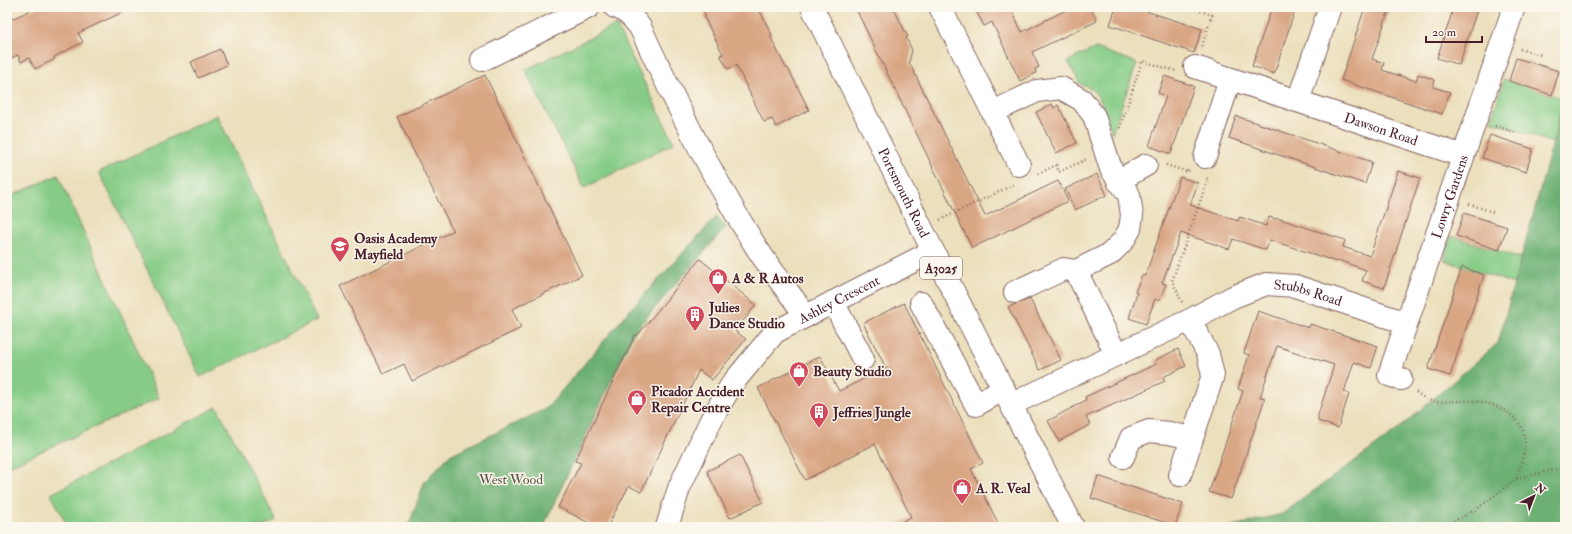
<svg xmlns="http://www.w3.org/2000/svg" width="1572" height="534" font-family="'IM FELL Double Pica',serif">
  <style>
    .green { fill: #86cc86; stroke: #687658 }
    .forest { fill: #6cb073; stroke: #5b684f }
    .building { fill: #d9a684 }
    .lines { fill: none; stroke-linecap: round; stroke-linejoin: round }
    .minor-casing { stroke: #82625e; stroke-width: 24 }
    .major-casing { stroke: #82625e; stroke-width: 24 }
    .path { stroke: #82625e; stroke-width: 2.5; stroke-dasharray: 1 3; stroke-linecap: butt }
    .minor { stroke: #fff; stroke-width: 22 }
    .major { stroke: #fff; stroke-width: 22 }
    .labels { text-anchor: middle; stroke-width: 3; stroke-linejoin: round; paint-order: stroke }
    .shield { fill: #fbf7ec; stroke: #7f6065; stroke-width: 1 }
    .shield-label { font-size: 13px; font-weight: bold; fill: #4a1f2b }
    .street-label { font-size: 14px; fill: #4a1f2b; stroke: #fbf7ec }
    .poi-label { font-size: 14px; font-weight: bold; fill: #4a1f2b; stroke: #fbf7ec; text-anchor: start }
    .park-label { font-size: 14px; fill: #5c5346; stroke: #fbf7ec }
  </style>
  <rect width="100%" height="100%" fill="#fbf7ec"/>
  <filter id="ink" filterUnits="userSpaceOnUse"><feTurbulence type="fractalNoise" baseFrequency=".025" numOctaves="2"/><feDisplacementMap in="SourceGraphic" scale="8" xChannelSelector="R" yChannelSelector="G"/><feConvolveMatrix kernelMatrix="1 2 1 2 8 2 1 2 1" color-interpolation-filters="sRGB"/></filter>
  <filter id="wash" filterUnits="userSpaceOnUse"><feTurbulence type="fractalNoise" baseFrequency=".012" numOctaves="4" result="noise"/><feDisplacementMap in="SourceGraphic" scale="16" xChannelSelector="R" yChannelSelector="G"/><feGaussianBlur stdDeviation="0.9" result="paint"/><feColorMatrix in="noise" values="0 0 0 0 0 0 0 0 0 0 0 0 0 0 0 0 0 1.4 0 .05"/><feComposite in="paint" operator="in"/></filter>
  <g filter="url(#wash)">
    <rect width="100%" height="100%" fill="#ebdfbc"/>
    <g class="green">
      <path d="M616 25 674 143 584 188 525 70Z"/>
      <path d="M1096 48 1137 63 1112 133C1105 114 1102 89 1080 84L1068 61Z"/>
      <path d="M1504 79 1564 99 1553 143 1491 121Z"/>
      <path d="M217 115 317 320 200 377 99 172Z"/>
      <path d="M58 175 159 398 7 467V198Z"/>
      <path d="M1451 236 1521 258 1514 284 1444 260Z"/>
      <path d="M217 407 276 520 262 527H68L51 494Z"/>
    </g>
    <g class="forest">
      <path d="M1565 98V527H1229L1282 514 1396 431 1498 343Z"/>
      <path d="M717 216 726 227 634 332 543 527H408L425 481 450 455 547 408 630 310Z"/>
    </g>
    <g id="blocks">
      <g class="building">
        <path d="M38 7H134L78 33 83 42 54 57 55 59 35 69 29 58 21 62 18 55 7 60V21Z"/>
        <path d="M701 7H758L772 35 770 36 786 68H788L809 110 776 127 772 119 764 122 736 65 728 69 720 55 723 54 704 17 706 16Z"/>
        <path d="M855 7H893L908 37 906 38 912 50 909 62 985 216 1058 181 1068 201 972 248Z"/>
        <path d="M974 7H1019L1012 11 1022 32 1072 7H1090L1097 21 1032 52 1039 67 1035 69 1036 73 1020 81 992 22 984 26Z"/>
        <path d="M1116 7H1133L1202 29 1194 53 1110 25Z"/>
        <path d="M1272 7H1296L1274 74 1252 66Z"/>
        <path d="M1365 7H1390L1372 59 1384 63 1382 70 1416 81 1418 74 1435 80 1433 87 1450 92 1442 114 1341 80Z"/>
        <path d="M1454 7H1478L1459 65 1437 58Z"/>
        <path d="M220 49 227 65 198 78 191 62Z"/>
        <path d="M1516 58 1559 71 1552 95 1509 81Z"/>
        <path d="M485 75 582 275 512 309 521 328 412 381 404 364 383 374 340 286 453 231 397 117Z"/>
        <path d="M1164 76 1194 86 1171 154 1149 146 1166 96 1158 93Z"/>
        <path d="M1052 104 1054 108 1058 105 1077 143 1056 153 1036 112Z"/>
        <path d="M1236 116 1372 162 1365 184 1229 138Z"/>
        <path d="M1490 135 1533 149 1526 172 1482 158Z"/>
        <path d="M1398 171 1420 178 1384 288 1362 281 1366 270 1338 260 1337 262 1270 240 1266 250 1233 239 1229 249 1181 233 1162 283 1166 284 1159 301 1155 299 1146 324 1129 318 1137 293 1135 292 1142 275 1145 276 1180 177 1198 183 1190 205 1238 221 1240 217 1266 226 1269 217 1276 219 1277 218 1345 240 1343 247 1370 256Z"/>
        <path d="M1097 174 1107 195 1075 210 1065 189Z"/>
        <path d="M1464 213 1507 227 1499 250 1456 236Z"/>
        <path d="M700 259 756 305 735 331 746 339 712 380 699 370 641 492 629 486 607 527H597L558 507 581 463 575 461 635 335 637 336Z"/>
        <path d="M1462 267 1484 275 1450 376 1428 369Z"/>
        <path d="M1030 299 1061 360 1040 370 1008 307Z"/>
        <path d="M904 303 983 463 971 469 1000 527H891L911 517 875 444 805 480 758 388 820 356 839 391 886 368 863 323Z"/>
        <path d="M1258 311 1309 328 1310 324 1378 346 1371 368 1354 362 1344 392 1349 394 1338 428 1318 421V415L1334 365 1277 346 1260 397 1265 398 1231 499 1209 492 1243 391 1238 389 1249 355 1244 353Z"/>
        <path d="M1178 349 1186 366 1163 377 1165 381 1086 417 1090 425 1059 441 1048 421 1086 400 1085 397 1156 364 1155 360Z"/>
        <path d="M740 455 763 502 730 518 707 471Z"/>
        <path d="M1098 476 1183 504 1175 526 1091 498Z"/>
      </g>
    </g>
  </g>
  <g filter="url(#ink)">
    <use href="#blocks" fill-opacity="0" stroke="#82625e" stroke-width="1"/>
    <g class="lines">
      <g class="minor-casing">
        <g id="minor">
          <path d="M615 7C626 10 633 18 640 27 674 100 710 173 753 242 769 268 788 291 806 316"/>
          <path d="M940 7 1019 165"/>
          <path d="M482 60 589 7"/>
          <path id="s1" d="M1195 67 1463 156"/>
          <path d="M1298 101 1330 7"/>
          <path d="M993 112 1037 91 1061 88 1082 100 1094 116 1111 169 1129 195 1132 215 1130 229 1123 241 1110 254 1076 271 1064 269 1015 292"/>
          <path d="M1205 157 1230 79"/>
          <path d="M1118 181 1146 165"/>
          <path d="M1076 271 1116 354"/>
          <path d="M833 302 863 359"/>
          <path d="M921 303 976 405 1004 389"/>
          <path id="s2" d="M1401 379 1389 375 1514 7"/>
          <path id="s3" d="M1012 404 1190 320 1233 297 1266 284 1295 286 1406 323"/>
          <path d="M1123 457 1131 438 1149 431 1169 433 1191 438"/>
          <path d="M1180 475 1213 375 1208 354 1190 320"/>
          <path id="s4" d="M667 527 679 488 711 420 732 384 775 332 933 251"/>
        </g>
      </g>
      <g class="major-casing">
        <g id="major">
          <path id="s5" d="M812 7 933 251 1073 527"/>
        </g>
      </g>
      <g class="path">
        <path d="M1189 7 1212 15 1201 49"/>
        <path d="M1520 49 1541 55"/>
        <path d="M1495 126 1517 133"/>
        <path d="M1120 128 1142 61 1176 71"/>
        <path d="M1166 165 1188 172 1189 168"/>
        <path d="M1038 174 1056 165 1059 172 1087 159"/>
        <path d="M1469 204 1493 212"/>
        <path d="M940 220 1015 184"/>
        <path d="M1182 302 1172 281 1208 179 1205 178"/>
        <path d="M1416 392C1432 405 1440 402 1459 401 1478 400 1496 403 1511 415 1533 432 1524 457 1516 479"/>
        <path d="M1443 527 1477 509 1516 479 1565 467"/>
      </g>
      <use href="#minor" class="minor"/>
      <use href="#major" class="major"/>
    </g>
  </g>
  <defs>
    <g id="school-pin" transform="scale(1)"><path d="M0 17L-7.5 6A9.5 9.5 0 1 1 7.5 6Z" fill="#d1495b" stroke="#fbf7ec"/><path d="M0-5L7-2L0 1L-7-2ZM-4 1L0 2.5L4 1V4Q0 6-4 4Z" fill="#fff"/></g>
    <g id="shop-pin" transform="scale(1)"><path d="M0 17L-7.5 6A9.5 9.5 0 1 1 7.5 6Z" fill="#d1495b" stroke="#fbf7ec"/><path d="M-5-2.5h2.3a2.7 3.5 0 0 1 5.4 0H5L5.5 6h-11ZM-1.5-2.5h3a1.5 2.3 0 0 0-3 0Z" fill="#fff"/></g>
    <g id="building-pin" transform="scale(1)"><path d="M0 17L-7.5 6A9.5 9.5 0 1 1 7.5 6Z" fill="#d1495b" stroke="#fbf7ec"/><path d="M-4-6H4V6H1V3H-1V6H-4ZM-2.5-4.3h1.7v1.8h-1.7ZM.8-4.3h1.7v1.8H.8ZM-2.5-1h1.7V.8h-1.7ZM.8-1h1.7V.8H.8Z" fill="#fff"/></g>
  </defs>
  <g fill-rule="evenodd">
    <use href="#school-pin" x="340" y="246"/>
    <use href="#shop-pin" x="718" y="278"/>
    <use href="#building-pin" x="695" y="315"/>
    <use href="#shop-pin" x="799" y="371"/>
    <use href="#shop-pin" x="637" y="399"/>
    <use href="#building-pin" x="819" y="412"/>
    <use href="#shop-pin" x="962" y="488"/>
  </g>
  <g class="labels">
    <rect class="shield" x="920" y="257" width="42" height="22" rx="3"/>
    <g class="shield-label">
      <text x="941" y="273">A3025</text>
    </g>
    <g class="street-label">
      <text dy="5" stroke="none"><textPath href="#s1" startOffset="196">Dawson Road</textPath></text>
      <text dy="5" stroke="none"><textPath href="#s5" startOffset="207">Portsmouth Road</textPath></text>
      <text dy="5" stroke="none"><textPath href="#s2" startOffset="201">Lowry Gardens</textPath></text>
      <text dy="5" stroke="none"><textPath href="#s3" startOffset="324">Stubbs Road</textPath></text>
      <text dy="5" stroke="none"><textPath href="#s4" startOffset="297">Ashley Crescent</textPath></text>
    </g>
    <g class="poi-label">
      <text x="354" y="243">Oasis Academy<tspan x="354" dy="16">Mayfield</tspan></text>
      <text x="732" y="283">A &amp; R Autos</text>
      <text x="709" y="312">Julies<tspan x="709" dy="16">Dance Studio</tspan></text>
      <text x="813" y="376">Beauty Studio</text>
      <text x="651" y="396">Picador Accident<tspan x="651" dy="16">Repair Centre</tspan></text>
      <text x="833" y="417">Jeffries Jungle</text>
      <text x="976" y="493">A. R. Veal</text>
    </g>
    <g class="park-label">
      <text x="511" y="484">West Wood</text>
    </g>
  </g>
  <rect width="1572" height="534" fill="none" stroke="#fbf7ec" stroke-width="24"/>
  <g transform="translate(1534 496) rotate(42)" stroke="#fbf7ec" stroke-width="3" paint-order="stroke">
  <path d="M0-3L7 15L0 10L-7 15Z" fill="#4a1f2b"/>
  <text y="-6" font-size="11" font-weight="bold" text-anchor="middle" fill="#4a1f2b">N</text>
  </g>
  <path d="M1426 36v6h56v-6" fill="none" stroke="#4a1f2b" stroke-width="2"/>
  <text x="1432" y="36" font-size="12" fill="#4a1f2b" stroke="#fbf7ec" stroke-width="3" paint-order="stroke">20 m</text>
</svg>
